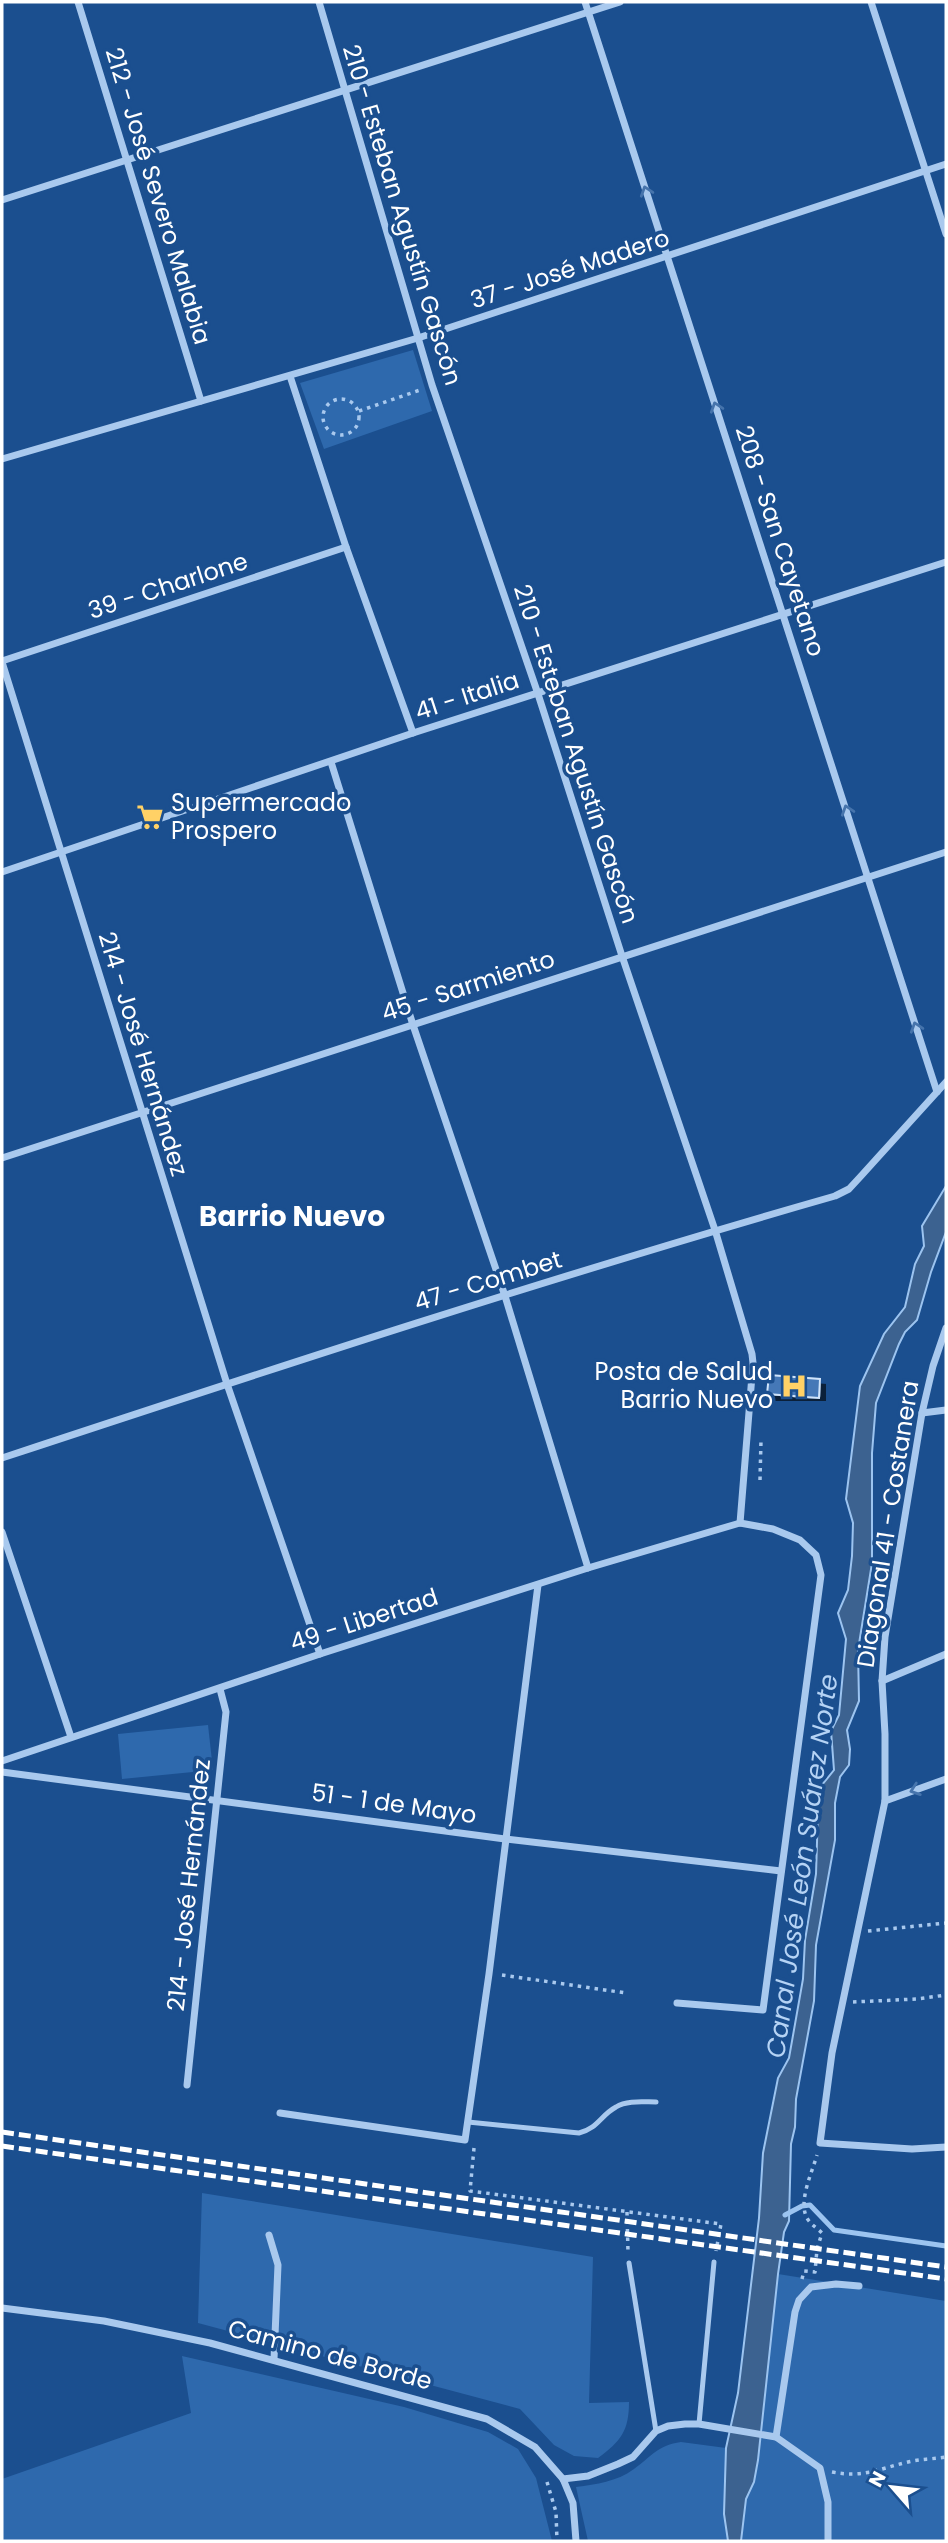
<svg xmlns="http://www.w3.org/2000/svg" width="948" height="2543" font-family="Poppins,sans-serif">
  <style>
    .green { fill: #2e69ad }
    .water { fill: #3c6290; stroke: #9cc4f0; stroke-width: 2 }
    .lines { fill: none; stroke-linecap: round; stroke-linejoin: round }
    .stream { stroke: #9cc4f0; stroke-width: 5 }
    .building { fill: #4478b7; stroke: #cfe3fa; stroke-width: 2; filter: url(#shadow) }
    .path { stroke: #a9c9ee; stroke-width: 3.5; stroke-dasharray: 3.5 5; stroke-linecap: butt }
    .service { stroke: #a9c9ee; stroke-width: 5 }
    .minor { stroke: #a9c9ee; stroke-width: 7 }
    .rail { stroke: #fff; stroke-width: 5; stroke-dasharray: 12 5; stroke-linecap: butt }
    .oneway { stroke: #4674ac }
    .labels { text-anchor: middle; stroke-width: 7; stroke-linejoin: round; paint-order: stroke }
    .street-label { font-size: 24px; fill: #fff; stroke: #1b4f8f }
    .poi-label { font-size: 24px; fill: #fff; stroke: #1b4f8f; text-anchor: start }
    .water-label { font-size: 26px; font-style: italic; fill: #b5d3f5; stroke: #1b4f8f }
    .quarter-label { font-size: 28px; font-weight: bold; fill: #fff; stroke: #1b4f8f }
  </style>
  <defs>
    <filter id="shadow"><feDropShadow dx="6" dy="6" stdDeviation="0" flood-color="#0009"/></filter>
  </defs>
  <rect width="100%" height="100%" fill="#1b4f8f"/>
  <g class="green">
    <path d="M413 350 432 411 324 449 300 383Z"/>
    <path d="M208 1725 213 1770 122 1779 118 1734Z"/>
    <path d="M202 2193 593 2257 589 2403 629 2402C629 2431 621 2441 598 2458L574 2456 554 2445 520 2409 198 2323Z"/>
    <path d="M778 2274 946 2301V2541H741L746 2499 754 2482Z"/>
    <path d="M182 2356 404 2407 488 2432 518 2449 536 2478 552 2541H2V2479L191 2413Z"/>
    <path d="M681 2442 726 2448 724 2514 728 2541H588L576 2487C597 2484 616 2482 634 2469 652 2456 658 2445 681 2442Z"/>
  </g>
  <path class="water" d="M946 1186V1232L931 1272 917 1320 905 1332 899 1344 876 1403 872 1453V1563L858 1650 859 1701 847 1730 850 1749 849 1765 840 1777 835 1803V1840L816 1945 814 2001 796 2099 795 2127 791 2144 789 2221 784 2232 778 2274 758 2460 754 2482 746 2499 741 2541H728L724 2514 726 2448 738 2393 759 2218 763 2153 778 2078 789 2058 803 1979 805 1940 816 1874 818 1811 822 1785 834 1770 831 1731 839 1715 846 1639 838 1613 848 1590 852 1556 853 1523 846 1499 860 1386 884 1334 905 1307 915 1264 924 1246 922 1226Z"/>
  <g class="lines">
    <path class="stream" d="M785 2215 802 2206 810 2205 834 2230 946 2246"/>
  </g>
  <path class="building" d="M769 1375 820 1379 819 1398 767 1394Z"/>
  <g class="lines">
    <g class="path">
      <circle cx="341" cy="417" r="18"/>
      <path d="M359 411 423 389"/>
      <path d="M760 1480 761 1440"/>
      <path d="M868 1931 946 1923"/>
      <path d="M502 1975 626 1993"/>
      <path d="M853 2002 917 1999 946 1995"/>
      <path d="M474 2148 470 2191 721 2224 716 2251"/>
      <path d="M627 2212 628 2252"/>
      <path d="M802 2279 804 2271 815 2272 817 2249 822 2233C818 2229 813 2226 809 2221 796 2205 812 2173 817 2155"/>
      <path d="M832 2472C864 2478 878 2469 908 2462 920 2459 934 2459 946 2457"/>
      <path d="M547 2482 556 2512 557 2541"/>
    </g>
    <g class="service">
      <path d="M468 2122 579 2133C597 2129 601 2115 616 2107 627 2100 643 2102 656 2102"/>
      <path d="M629 2263 656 2431"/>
      <path d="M699 2424 714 2262"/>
    </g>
    <g class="minor">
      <path d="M78 2 201 401"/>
      <path d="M319 2 432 385 538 694 622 956 715 1230 752 1354 753 1363 740 1523"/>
      <path d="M585 2 937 1092"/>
      <path d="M871 2 946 234"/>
      <path d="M2 200 620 2"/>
      <path d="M290 376 346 547 413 733"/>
      <path d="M2 459 418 338 946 164"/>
      <path d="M2 661 346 547"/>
      <path d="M2 662 227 1384 320 1654"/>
      <path d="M331 762 413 1025 505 1296 588 1568"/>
      <path d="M2 872 413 733 946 562"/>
      <path d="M2 1158 946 852"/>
      <path d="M946 1328 933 1366 922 1413 885 1637 882 1681 885 1734V1801L832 2053 820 2143 912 2149 946 2147"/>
      <path d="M922 1413 946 1410"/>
      <path d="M2 1458C278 1367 555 1276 835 1196L849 1189 861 1176 946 1082"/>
      <path d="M2 1532 71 1737"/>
      <path d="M882 1681 946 1654"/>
      <path d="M2 1761 320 1654 588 1568 740 1523 773 1529 800 1540 816 1555 821 1575 763 2010 677 2003"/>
      <path d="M2 1772 505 1839 781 1871"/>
      <path d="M885 1801 946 1779"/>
      <path d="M187 2085 226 1712 220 1689"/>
      <path d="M280 2113 465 2140 489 1974 538 1585"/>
      <path d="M269 2235 278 2265 274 2359"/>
      <path d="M2 2308 104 2321 210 2343 487 2419 535 2447 563 2479 573 2503 576 2541"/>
      <path d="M776 2437 795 2312 799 2300 811 2287 836 2284 859 2286"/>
      <path d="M563 2479 588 2476 618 2464 633 2457 656 2431 668 2426 685 2424H699L776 2437 820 2468 828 2502V2541"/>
    </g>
    <g class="rail">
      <path d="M2 2132 946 2267"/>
      <path d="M2 2146 946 2279"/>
    </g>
  </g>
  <defs><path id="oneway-chevron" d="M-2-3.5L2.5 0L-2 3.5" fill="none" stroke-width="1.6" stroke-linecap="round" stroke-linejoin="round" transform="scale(1.75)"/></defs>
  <g class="oneway">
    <use href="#oneway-chevron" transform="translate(646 191) rotate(-108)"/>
    <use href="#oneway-chevron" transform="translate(716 407) rotate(-108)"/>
    <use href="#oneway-chevron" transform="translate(847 810) rotate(-108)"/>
    <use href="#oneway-chevron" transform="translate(916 1027) rotate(-108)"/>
    <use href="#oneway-chevron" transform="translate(915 1790) rotate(161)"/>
  </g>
  <defs>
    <g id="supermarket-bare" transform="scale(2.1)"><path d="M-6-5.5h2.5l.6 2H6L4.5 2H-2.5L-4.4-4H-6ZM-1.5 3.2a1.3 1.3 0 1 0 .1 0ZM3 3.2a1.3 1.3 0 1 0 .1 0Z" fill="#ffd166" stroke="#1b4f8f" stroke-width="2.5" paint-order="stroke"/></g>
    <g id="hospital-bare" transform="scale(2.1)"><path d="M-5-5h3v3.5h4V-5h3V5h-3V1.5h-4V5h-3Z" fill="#ffd166" stroke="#1b4f8f" stroke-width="2.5" paint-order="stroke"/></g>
  </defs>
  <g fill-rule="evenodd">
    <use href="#supermarket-bare" x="150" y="817"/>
    <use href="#hospital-bare" x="794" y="1386"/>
  </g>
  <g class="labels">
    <g class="street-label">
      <text transform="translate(158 196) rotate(73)" y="8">212 - José Severo Malabia</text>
      <text transform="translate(402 215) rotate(73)" y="8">210 - Esteban Agustín Gascón</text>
      <text transform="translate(570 269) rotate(-18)" y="8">37 - José Madero</text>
      <text transform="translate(780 541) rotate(72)" y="8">208 - San Cayetano</text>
      <text transform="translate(168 586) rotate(-18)" y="8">39 - Charlone</text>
      <text transform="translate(467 696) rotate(-18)" y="8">41 - Italia</text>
      <text transform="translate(576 754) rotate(72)" y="8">210 - Esteban Agustín Gascón</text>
      <text transform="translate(468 986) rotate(-18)" y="8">45 - Sarmiento</text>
      <text transform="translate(143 1054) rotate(73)" y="8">214 - José Hernández</text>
      <text transform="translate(488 1281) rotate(-17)" y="8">47 - Combet</text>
      <text transform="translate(888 1524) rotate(-81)" y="8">Diagonal 41 - Costanera</text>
      <text transform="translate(364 1620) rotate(-18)" y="8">49 - Libertad</text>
      <text transform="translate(394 1804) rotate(8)" y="8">51 - 1 de Mayo</text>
      <text transform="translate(189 1885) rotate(-84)" y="8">214 - José Hernández</text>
      <text transform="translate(330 2355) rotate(15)" y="8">Camino de Borde</text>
    </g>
    <g class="poi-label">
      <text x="171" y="811">Supermercado<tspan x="171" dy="28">Prospero</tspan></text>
      <text x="773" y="1380" text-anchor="end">Posta de Salud<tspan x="773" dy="28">Barrio Nuevo</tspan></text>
    </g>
    <g class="water-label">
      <text transform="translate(802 1866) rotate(-82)" y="9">Canal José León Suárez Norte</text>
    </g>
    <g class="quarter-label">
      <text x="292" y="1226">Barrio Nuevo</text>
    </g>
  </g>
  <rect width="948" height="2543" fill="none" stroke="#ffffff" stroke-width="7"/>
  <g transform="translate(892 2487) rotate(298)" stroke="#1b4f8f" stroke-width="5" paint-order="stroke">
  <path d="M0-5L12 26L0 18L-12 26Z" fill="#ffffff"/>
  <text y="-10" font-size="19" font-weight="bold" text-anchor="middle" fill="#ffffff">N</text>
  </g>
</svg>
